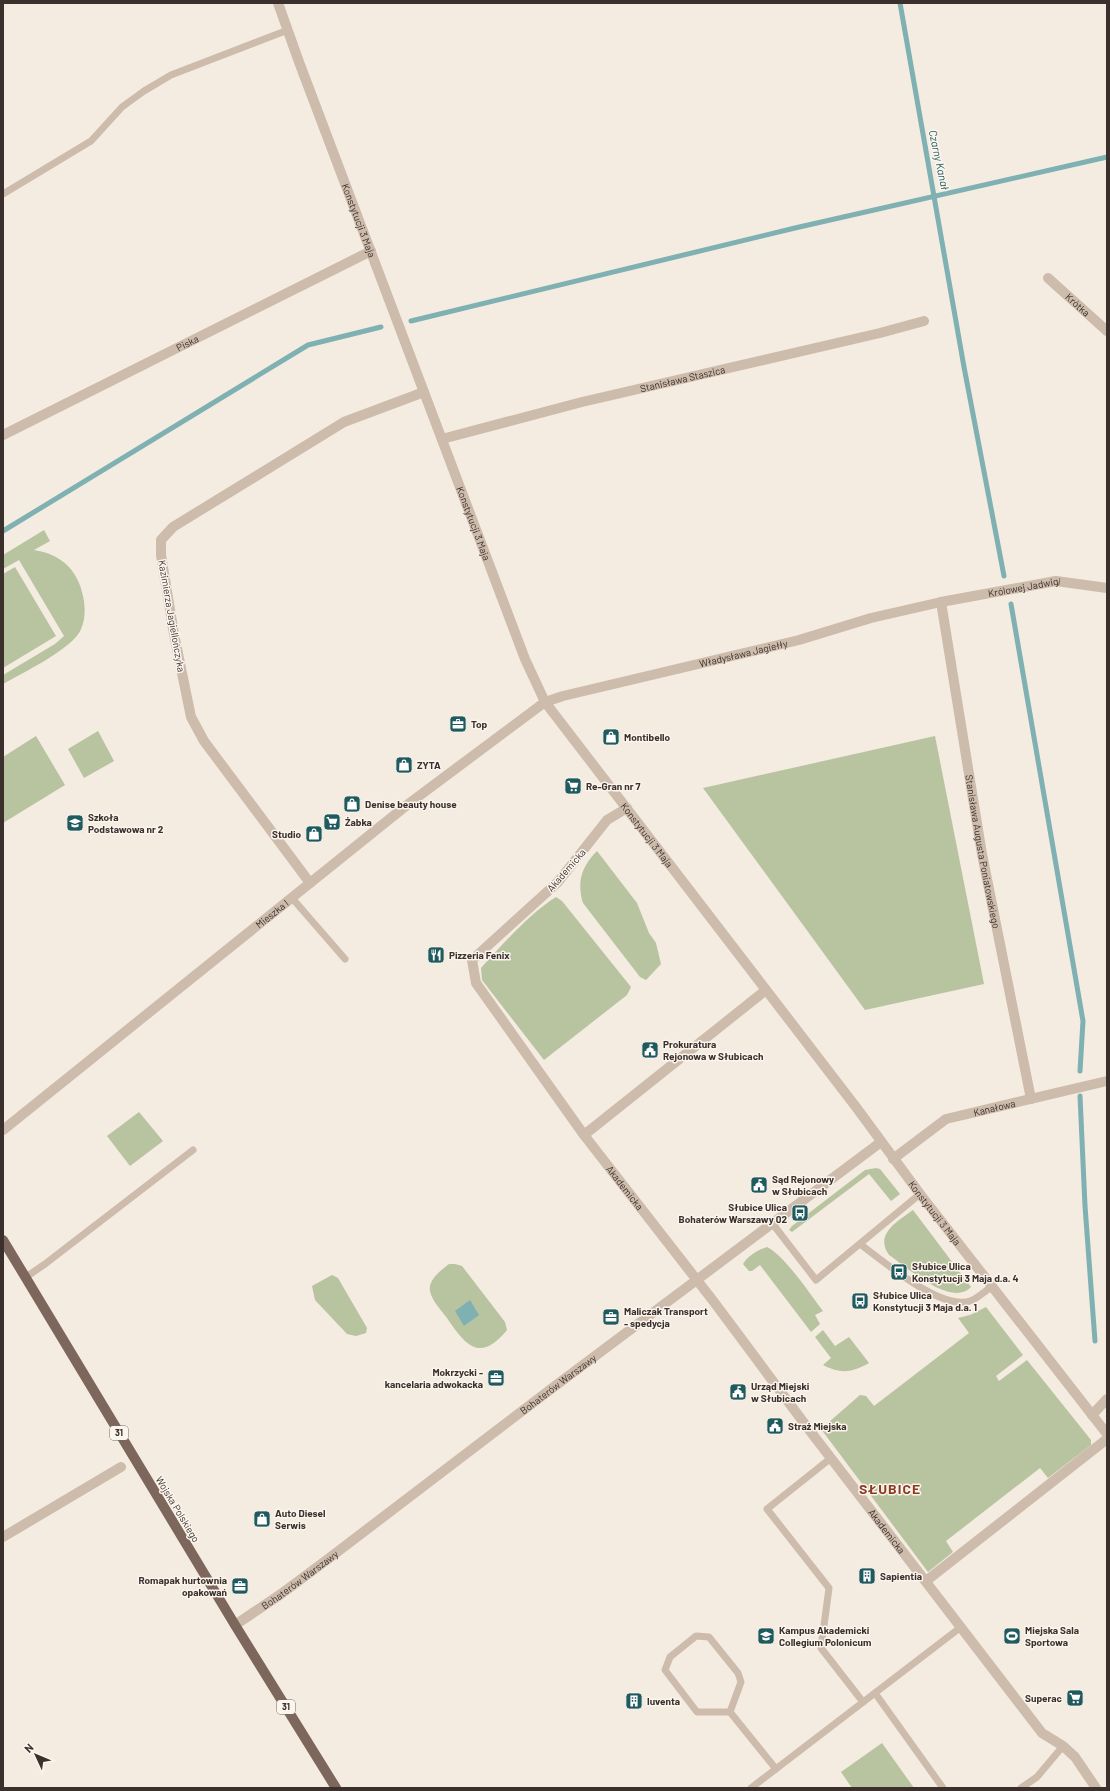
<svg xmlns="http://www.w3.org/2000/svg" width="1110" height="1791" font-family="Barlow,sans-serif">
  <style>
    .green { fill: #b8c4a0 }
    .water { fill: #7fb0b2 }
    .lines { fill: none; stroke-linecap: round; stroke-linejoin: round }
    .stream { stroke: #7fb0b2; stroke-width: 5 }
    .service { stroke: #cdbbac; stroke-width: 7 }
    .pedestrian { stroke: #cdbbac; stroke-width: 10 }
    .minor { stroke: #cdbbac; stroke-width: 10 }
    .primary { stroke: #7d675c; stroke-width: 10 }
    .labels { text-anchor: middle; stroke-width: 3; stroke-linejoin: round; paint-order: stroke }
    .shield { fill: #fbf5ee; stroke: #756b66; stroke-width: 1 }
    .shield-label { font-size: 9px; font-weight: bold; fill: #3b302b }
    .street-label { font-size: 10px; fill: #3b302b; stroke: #fbf5ee }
    .poi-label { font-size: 10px; font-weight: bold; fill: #3b302b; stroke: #fbf5ee; text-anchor: start }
    .water-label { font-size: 11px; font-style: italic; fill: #1f5a5e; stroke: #fbf5ee }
    .district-label { font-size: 14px; font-weight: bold; letter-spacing: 1px; fill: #8c3b22; stroke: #fbf5ee }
  </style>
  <rect width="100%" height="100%" fill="#f4ebe1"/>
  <g class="green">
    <path d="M44 530 50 541 34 550C54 553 71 563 79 583 85 598 88 618 79 633 66 652 24 672 3 684V675L55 644 64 636 19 560 3 569V555Z"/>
    <path d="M15 567 56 636 3 668V574Z"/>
    <path d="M98 731 114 761 84 778 68 749Z"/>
    <path d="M36 736 65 785 3 823V757Z"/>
    <path d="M935 736 984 984 865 1010 703 788Z"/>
    <path d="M597 851 637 903 649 933 656 943 661 964 646 980 640 977 583 903C577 882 581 867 597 851Z"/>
    <path d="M556 897 562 901 631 987 627 995 544 1060 482 980 481 968C502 945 529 914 556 897Z"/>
    <path d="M139 1112 163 1141 130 1166 107 1136Z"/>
    <path d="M876 1168 880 1169 900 1194 891 1201 869 1174 792 1232 789 1230 792 1226 865 1170Z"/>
    <path d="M913 1210 971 1287C951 1308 907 1267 889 1255 874 1234 898 1221 913 1210Z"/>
    <path d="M767 1247C785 1256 810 1294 823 1311L815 1315 820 1324 811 1332 760 1265 752 1271H749L743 1264C748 1256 758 1250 767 1247Z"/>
    <path d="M449 1264H455L462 1266 505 1322 507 1330C480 1363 466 1346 447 1318 441 1310 432 1301 430 1291 428 1280 441 1270 449 1264Z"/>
    <path d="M332 1275 338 1278 367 1328 366 1333 356 1336 347 1334 315 1300 312 1286Z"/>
    <path d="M986 1307 1023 1355 996 1376 999 1381 1027 1360 1091 1440V1445L1048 1478 1040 1468 946 1541 953 1552 928 1572 821 1429 860 1395 866 1396 874 1406 969 1333 958 1318 970 1315Z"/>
    <path d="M823 1330 835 1346 849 1337 869 1363C851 1373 841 1374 823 1365L831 1358 815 1337Z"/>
    <path d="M882 1743 914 1788H852L841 1772Z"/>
  </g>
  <path class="water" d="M470 1300 479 1315 464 1326 455 1311Z"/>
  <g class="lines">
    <g class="stream">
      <path d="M900 3 964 367 1004 576"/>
      <path d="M411 321 795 228 1107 157"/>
      <path d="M3 531 308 345 381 327"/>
      <path d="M1011 604 1083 1021 1080 1071"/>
      <path d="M1080 1096 1085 1206 1095 1341"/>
    </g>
    <g class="service">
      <path d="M3 194 91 141 122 107 144 91 171 75 288 30"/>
      <path d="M292 898 345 959"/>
      <path d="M772 1223 816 1280 920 1194"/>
      <path d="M860 1244C883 1261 941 1311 970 1301 977 1299 986 1290 993 1286"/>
      <path d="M26 1277 45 1264 193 1150"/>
      <path d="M831 1458 767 1509 829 1588 821 1648 863 1702"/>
      <path d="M875 1693 943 1788"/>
      <path d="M730 1712H697L665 1670 670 1657 696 1636 709 1637 738 1673 741 1682 730 1712 776 1769"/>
      <path d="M751 1788 961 1627"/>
      <path d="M1021 1788 1037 1777 1063 1746"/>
    </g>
    <path class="pedestrian" d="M3 1537 121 1467"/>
    <g class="minor">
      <path id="s1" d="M278 3 299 62 525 659 545 702 856 1107 920 1194 1107 1434"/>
      <path id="s2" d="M1048 278 1107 331"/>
      <path id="s3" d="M3 435 371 251"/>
      <path id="s4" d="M442 439 582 402 880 333 924 321"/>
      <path id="s5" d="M941 602 982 854 1031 1099"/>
      <path id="s6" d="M627 808 607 820 558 882 472 960 476 983 584 1135 714 1302 807 1427 1042 1733 1063 1746 1075 1757 1096 1788"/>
      <path d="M310 883 204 741 191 717 174 634 161 555V540L173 527 344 422 424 392"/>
      <path id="s7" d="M3 1130 407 805 545 702 563 696 799 640 871 618 941 602 1056 581 1107 588"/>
      <path d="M584 1135 766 990"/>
      <path id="s8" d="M893 1159 946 1119 1107 1081"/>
      <path d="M1092 1415 1107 1399"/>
      <path d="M926 1581 1107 1439"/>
      <path id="s9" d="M235 1625 281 1594 328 1559 555 1386 881 1142"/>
    </g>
    <path class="primary" d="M3 1240 235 1625 336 1788"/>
  </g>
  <defs>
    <g id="office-square" transform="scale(0.9)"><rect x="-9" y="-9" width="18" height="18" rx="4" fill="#1f5a5e" stroke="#fbf5ee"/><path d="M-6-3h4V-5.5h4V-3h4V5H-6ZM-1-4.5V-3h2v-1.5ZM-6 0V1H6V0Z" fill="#fff"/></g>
    <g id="shop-square" transform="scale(0.9)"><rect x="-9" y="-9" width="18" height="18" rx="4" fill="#1f5a5e" stroke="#fbf5ee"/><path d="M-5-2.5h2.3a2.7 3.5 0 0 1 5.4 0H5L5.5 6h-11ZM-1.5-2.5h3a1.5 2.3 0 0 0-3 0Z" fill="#fff"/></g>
    <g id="supermarket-square" transform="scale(0.9)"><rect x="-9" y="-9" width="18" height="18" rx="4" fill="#1f5a5e" stroke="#fbf5ee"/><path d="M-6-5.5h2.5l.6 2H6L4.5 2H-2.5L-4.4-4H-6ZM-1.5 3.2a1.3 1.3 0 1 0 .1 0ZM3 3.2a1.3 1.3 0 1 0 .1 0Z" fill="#fff"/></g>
    <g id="school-square" transform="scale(0.9)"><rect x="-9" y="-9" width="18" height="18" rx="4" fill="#1f5a5e" stroke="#fbf5ee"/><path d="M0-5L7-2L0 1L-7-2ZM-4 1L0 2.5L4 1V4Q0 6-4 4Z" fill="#fff"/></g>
    <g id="restaurant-square" transform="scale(0.9)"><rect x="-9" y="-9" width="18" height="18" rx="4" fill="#1f5a5e" stroke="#fbf5ee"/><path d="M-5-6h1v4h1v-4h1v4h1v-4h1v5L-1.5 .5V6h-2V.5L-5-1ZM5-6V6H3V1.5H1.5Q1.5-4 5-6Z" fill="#fff"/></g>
    <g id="civic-square" transform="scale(0.9)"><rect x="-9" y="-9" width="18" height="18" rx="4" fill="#1f5a5e" stroke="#fbf5ee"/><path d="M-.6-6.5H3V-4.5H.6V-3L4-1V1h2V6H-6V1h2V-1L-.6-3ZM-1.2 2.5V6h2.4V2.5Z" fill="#fff"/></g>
    <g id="bus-square" transform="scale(0.9)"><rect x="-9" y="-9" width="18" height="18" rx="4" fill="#1f5a5e" stroke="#fbf5ee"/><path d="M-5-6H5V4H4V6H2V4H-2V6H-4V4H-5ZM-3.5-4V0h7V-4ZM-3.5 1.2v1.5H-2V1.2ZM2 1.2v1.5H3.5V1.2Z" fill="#fff"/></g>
    <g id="building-square" transform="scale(0.9)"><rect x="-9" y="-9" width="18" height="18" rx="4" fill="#1f5a5e" stroke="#fbf5ee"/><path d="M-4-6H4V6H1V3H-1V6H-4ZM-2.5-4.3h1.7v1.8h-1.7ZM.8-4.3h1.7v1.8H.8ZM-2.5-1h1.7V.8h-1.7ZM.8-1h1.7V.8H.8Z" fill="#fff"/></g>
    <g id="university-square" transform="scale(0.9)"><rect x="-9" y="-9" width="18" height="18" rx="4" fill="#1f5a5e" stroke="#fbf5ee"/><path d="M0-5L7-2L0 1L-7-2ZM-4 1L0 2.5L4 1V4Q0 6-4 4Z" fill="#fff"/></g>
    <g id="stadium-square" transform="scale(0.9)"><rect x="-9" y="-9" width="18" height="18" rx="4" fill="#1f5a5e" stroke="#fbf5ee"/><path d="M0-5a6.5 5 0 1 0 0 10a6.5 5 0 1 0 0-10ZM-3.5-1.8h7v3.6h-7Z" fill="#fff"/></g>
  </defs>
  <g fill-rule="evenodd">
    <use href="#office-square" x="458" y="724"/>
    <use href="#shop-square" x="611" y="737"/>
    <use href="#shop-square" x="404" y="765"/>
    <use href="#supermarket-square" x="573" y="786"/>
    <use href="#shop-square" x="352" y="804"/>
    <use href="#supermarket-square" x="332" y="822"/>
    <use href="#school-square" x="75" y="823"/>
    <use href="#shop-square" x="314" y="834"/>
    <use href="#restaurant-square" x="436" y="955"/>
    <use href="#civic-square" x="650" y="1050"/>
    <use href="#civic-square" x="759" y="1185"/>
    <use href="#bus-square" x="800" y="1213"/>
    <use href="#bus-square" x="899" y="1272"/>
    <use href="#bus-square" x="860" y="1301"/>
    <use href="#office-square" x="611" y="1317"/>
    <use href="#office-square" x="496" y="1378"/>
    <use href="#civic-square" x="738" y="1392"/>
    <use href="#civic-square" x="775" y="1426"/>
    <use href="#shop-square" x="262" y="1519"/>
    <use href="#building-square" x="867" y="1576"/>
    <use href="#office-square" x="240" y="1586"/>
    <use href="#university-square" x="766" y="1636"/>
    <use href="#stadium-square" x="1012" y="1636"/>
    <use href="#supermarket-square" x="1075" y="1698"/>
    <use href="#building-square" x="634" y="1701"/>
  </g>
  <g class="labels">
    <g class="shield">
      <rect x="110" y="1426" width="18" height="14" rx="3"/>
      <rect x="277" y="1700" width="18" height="14" rx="3"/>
    </g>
    <g class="shield-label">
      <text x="119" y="1436">31</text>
      <text x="286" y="1710">31</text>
    </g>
    <g class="street-label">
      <text dy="4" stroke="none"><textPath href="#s1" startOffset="232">Konstytucji 3 Maja</textPath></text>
      <text dy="4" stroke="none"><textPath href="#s2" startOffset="40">Krótka</textPath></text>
      <text dy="4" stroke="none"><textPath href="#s3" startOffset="206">Piska</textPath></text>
      <text dy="4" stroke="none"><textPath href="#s4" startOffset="248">Stanisława Staszica</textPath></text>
      <text dy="4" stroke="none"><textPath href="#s1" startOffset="556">Konstytucji 3 Maja</textPath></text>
      <text dy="4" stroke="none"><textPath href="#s7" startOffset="1184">Królowej Jadwigi</textPath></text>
      <text transform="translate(172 616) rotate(80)" y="4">Kazimierza Jagiellończyka</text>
      <text dy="4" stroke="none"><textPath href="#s7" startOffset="895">Władysława Jagiełły</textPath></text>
      <text dy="4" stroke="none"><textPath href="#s1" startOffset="916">Konstytucji 3 Maja</textPath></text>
      <text dy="4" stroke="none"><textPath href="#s5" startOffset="253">Stanisława Augusta Poniatowskiego</textPath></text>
      <text transform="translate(566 870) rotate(-49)" y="4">Akademicka</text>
      <text dy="4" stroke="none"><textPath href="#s7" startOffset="345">Mieszka I</textPath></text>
      <text dy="4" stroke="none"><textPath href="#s8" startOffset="116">Kanałowa</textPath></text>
      <text dy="4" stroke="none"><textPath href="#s6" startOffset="495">Akademicka</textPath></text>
      <text dy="4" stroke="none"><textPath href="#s1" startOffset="1391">Konstytucji 3 Maja</textPath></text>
      <text dy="4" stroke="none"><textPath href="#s9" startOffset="403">Bohaterów Warszawy</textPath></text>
      <text transform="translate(178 1509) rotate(59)" y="4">Wojska Polskiego</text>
      <text dy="4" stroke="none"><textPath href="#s6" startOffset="927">Akademicka</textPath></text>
      <text dy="4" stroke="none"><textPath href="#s9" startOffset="79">Bohaterów Warszawy</textPath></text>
    </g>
    <g class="poi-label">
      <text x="471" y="728">Top</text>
      <text x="624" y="741">Montibello</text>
      <text x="417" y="769">ZYTA</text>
      <text x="586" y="790">Re-Gran nr 7</text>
      <text x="365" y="808">Denise beauty house</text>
      <text x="88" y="821">Szkoła<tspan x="88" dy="12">Podstawowa nr 2</tspan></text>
      <text x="345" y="826">Żabka</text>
      <text x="301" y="838" text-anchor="end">Studio</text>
      <text x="449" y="959">Pizzeria Fenix</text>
      <text x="663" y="1048">Prokuratura<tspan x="663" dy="12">Rejonowa w Słubicach</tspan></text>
      <text x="772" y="1183">Sąd Rejonowy<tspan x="772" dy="12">w Słubicach</tspan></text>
      <text x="787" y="1211" text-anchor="end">Słubice Ulica<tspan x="787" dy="12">Bohaterów Warszawy 02</tspan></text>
      <text x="912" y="1270">Słubice Ulica<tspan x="912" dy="12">Konstytucji 3 Maja d.a. 4</tspan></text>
      <text x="873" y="1299">Słubice Ulica<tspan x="873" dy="12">Konstytucji 3 Maja d.a. 1</tspan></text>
      <text x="624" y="1315">Maliczak Transport<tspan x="624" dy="12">- spedycja</tspan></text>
      <text x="483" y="1376" text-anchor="end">Mokrzycki -<tspan x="483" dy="12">kancelaria adwokacka</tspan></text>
      <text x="751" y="1390">Urząd Miejski<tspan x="751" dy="12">w Słubicach</tspan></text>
      <text x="788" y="1430">Straż Miejska</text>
      <text x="275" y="1517">Auto Diesel<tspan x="275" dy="12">Serwis</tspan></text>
      <text x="880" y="1580">Sapientia</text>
      <text x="227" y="1584" text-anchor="end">Romapak hurtownia<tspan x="227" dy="12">opakowań</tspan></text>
      <text x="779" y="1634">Kampus Akademicki<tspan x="779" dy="12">Collegium Polonicum</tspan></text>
      <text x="1025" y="1634">Miejska Sala<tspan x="1025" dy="12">Sportowa</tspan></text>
      <text x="1062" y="1702" text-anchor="end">Superac</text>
      <text x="647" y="1705">Iuventa</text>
    </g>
    <g class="water-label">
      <text transform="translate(939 160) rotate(78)" y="4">Czarny Kanał</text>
    </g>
    <g class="district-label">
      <text x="890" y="1494">SŁUBICE</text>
    </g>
  </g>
  <rect width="1110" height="1791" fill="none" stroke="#3b302b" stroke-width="8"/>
  <g transform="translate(36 1755) rotate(314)" stroke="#fbf5ee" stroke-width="3" paint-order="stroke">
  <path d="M0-3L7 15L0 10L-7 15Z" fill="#3b302b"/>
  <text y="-6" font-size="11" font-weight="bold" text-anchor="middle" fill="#3b302b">N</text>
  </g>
</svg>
